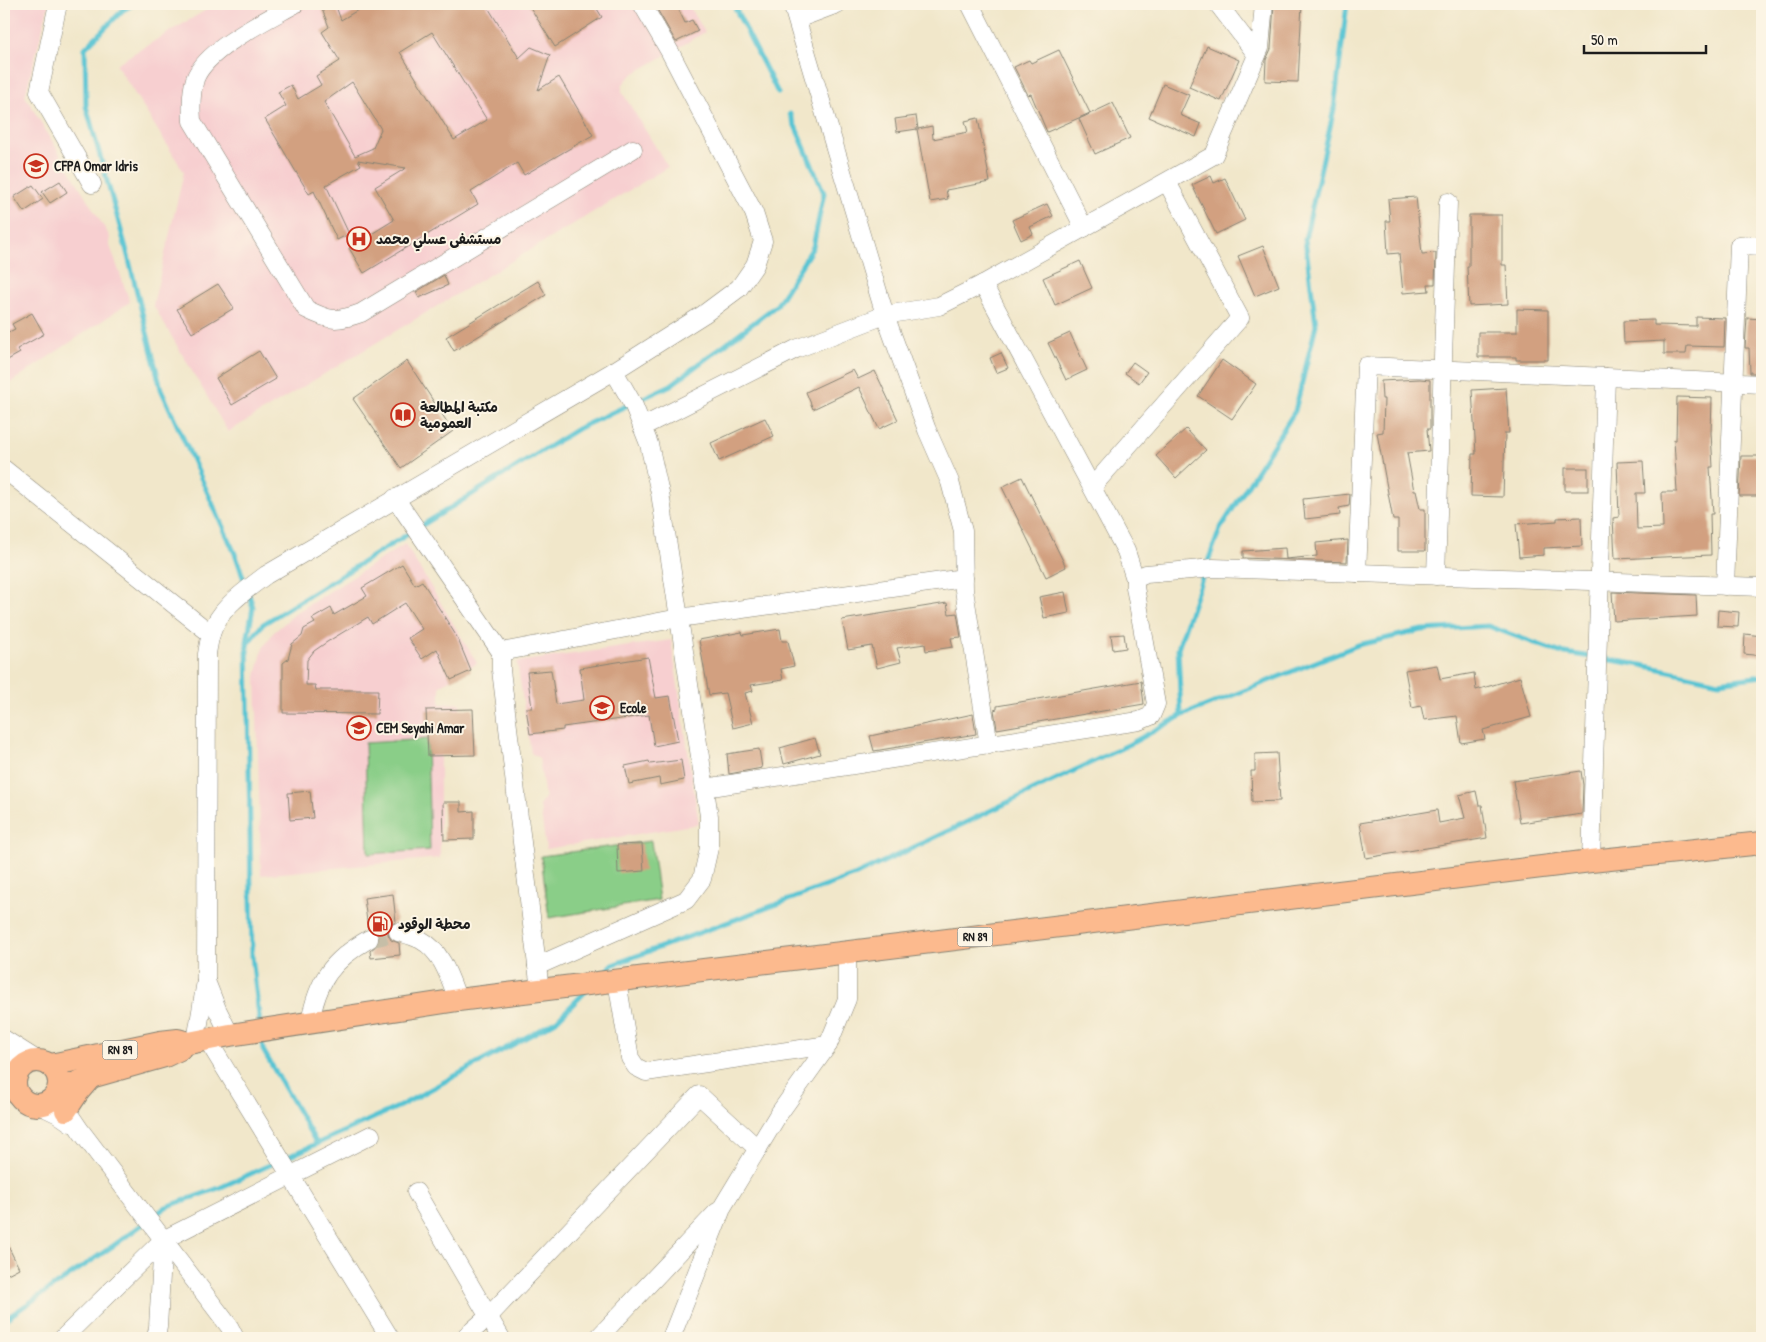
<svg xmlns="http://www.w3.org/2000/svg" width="1766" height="1342" font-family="'Patrick Hand','Playpen Sans Arabic',sans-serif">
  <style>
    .built { fill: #f7cfd0 }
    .green { fill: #8ace88; stroke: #537552 }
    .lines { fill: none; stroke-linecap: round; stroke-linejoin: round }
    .stream { stroke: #59c4d3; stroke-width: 5 }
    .building { fill: #d2a080; fill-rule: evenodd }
    .minor-tunnel { stroke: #c6bea7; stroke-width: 18; stroke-dasharray: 18 9; stroke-linecap: butt }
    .minor-casing { stroke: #868273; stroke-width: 19 }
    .major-casing { stroke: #868273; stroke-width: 24 }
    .minor { stroke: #fff; stroke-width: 18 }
    .major { stroke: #fcba8e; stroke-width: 22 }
    .labels { text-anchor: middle; stroke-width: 4; stroke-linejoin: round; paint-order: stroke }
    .shield { fill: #fcf5e5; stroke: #5f5d58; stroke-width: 1 }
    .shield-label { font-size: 12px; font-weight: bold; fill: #1c1c1c }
    .poi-label { font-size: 14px; font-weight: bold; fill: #1c1c1c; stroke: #fcf5e5; text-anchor: start }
  </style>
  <rect width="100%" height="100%" fill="#fcf5e5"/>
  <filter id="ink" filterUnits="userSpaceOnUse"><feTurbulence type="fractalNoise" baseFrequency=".02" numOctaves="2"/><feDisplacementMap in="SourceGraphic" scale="10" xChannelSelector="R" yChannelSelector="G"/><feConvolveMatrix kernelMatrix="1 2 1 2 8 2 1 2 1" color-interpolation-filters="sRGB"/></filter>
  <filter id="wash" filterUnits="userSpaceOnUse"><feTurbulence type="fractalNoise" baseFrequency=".0096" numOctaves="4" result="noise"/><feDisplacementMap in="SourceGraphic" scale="20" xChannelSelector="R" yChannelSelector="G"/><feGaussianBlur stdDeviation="1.12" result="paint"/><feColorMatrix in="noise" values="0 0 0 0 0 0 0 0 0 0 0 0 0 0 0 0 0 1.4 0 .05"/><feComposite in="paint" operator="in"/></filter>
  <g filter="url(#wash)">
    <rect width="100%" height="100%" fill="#f1e7ca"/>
    <g class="built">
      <path d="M4 4H49L25 96 110 237 109 243 130 302 4 387Z"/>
      <path d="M216 4H688L705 32 633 74 626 80 622 86V92L668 167 228 432 153 305 184 172 116 64Z"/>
      <path d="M405 544 477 663 440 686V704L460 703 463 752 440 753V858L261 875 256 676 263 648 273 633 297 612Z"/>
      <path d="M671 640 699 824 546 849 540 805 545 798 539 758 531 753 517 662Z"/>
    </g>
    <g class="green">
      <path d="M427 739 430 850 368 854 365 743Z"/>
      <path d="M651 841 659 900 549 918 541 856Z"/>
    </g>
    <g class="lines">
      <g class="stream">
        <path d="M134 4 123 10 85 48 86 106 126 248 161 389 236 556 253 607 247 642"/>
        <path d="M733 4 778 93"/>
        <path d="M1207 564 1220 529 1295 411 1316 325 1305 239 1334 109 1347 4"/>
        <path d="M1181 716 1178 648 1204 572"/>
        <path d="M603 974 612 965 856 875 1130 744 1181 716 1358 645 1422 630 1488 626 1559 652 1642 665 1719 682 1762 676"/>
        <path d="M260 1025 252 956 247 644 263 624 579 428 671 385 777 305 813 247 824 193 790 114"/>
        <path d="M261 1035 263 1050 317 1144"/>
        <path d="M4 1320 113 1246 166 1207 219 1188 400 1106 556 1021 585 992"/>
      </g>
    </g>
    <g id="blocks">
      <g class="building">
        <path d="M320 4H335L341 20 368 4H486L519 58 531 47 550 55 538 90 559 77 593 135 524 175 517 163 471 192 478 204 364 273 349 248 394 220 375 187 406 168 358 160 361 165 326 185 349 234 337 240 314 191 309 194 265 119 286 106 278 92 291 85 298 99 321 85 316 76 340 61 322 32 329 27ZM432 32 487 120 454 140 400 52ZM352 82 381 129 373 148 355 156 324 102Z"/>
        <path d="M528 4H594L602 17 555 47Z"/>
        <path d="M654 4H676L685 23 692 20 698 31 676 42Z"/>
        <path d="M1274 4H1302L1298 82 1265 81 1266 60 1271 49Z"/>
        <path d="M1207 46 1239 60 1221 101 1189 87Z"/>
        <path d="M1059 50 1090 113 1047 132 1031 94 1028 95 1014 67 1029 60 1031 63Z"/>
        <path d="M1163 84 1189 95 1180 115 1201 124 1196 137 1149 117Z"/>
        <path d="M1113 103 1130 138 1095 154 1079 119Z"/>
        <path d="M916 116 918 129 932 126 933 139 968 132 965 121 978 118 990 182 946 190 948 199 930 202 917 129 897 132 895 119Z"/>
        <path d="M1211 176 1214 183 1225 178 1245 220 1216 234 1192 185Z"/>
        <path d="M60 181 67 192 50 203 42 192Z"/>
        <path d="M33 185 43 199 24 212 14 197Z"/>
        <path d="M1416 197 1422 254 1436 253 1435 284H1428L1429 291 1403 293 1399 253 1388 254 1386 221H1390L1388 199Z"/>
        <path d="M1047 204 1053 216 1030 227 1033 234 1021 240 1012 220Z"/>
        <path d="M1469 215H1502V265H1506L1508 304 1469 306 1467 267H1469Z"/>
        <path d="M1263 246 1279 286 1255 296 1238 256Z"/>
        <path d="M1080 261 1092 288 1055 305 1043 278Z"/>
        <path d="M444 275 448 285 419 298 416 292Z"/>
        <path d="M538 281 546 295 454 351 446 337Z"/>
        <path d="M218 284 234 308 192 333 177 309Z"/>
        <path d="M1517 309 1548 310V360H1516V357H1478V332H1517Z"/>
        <path d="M32 313 44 334 17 349 20 353 4 362V324L9 332 15 329 12 324Z"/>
        <path d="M1696 317 1725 318 1724 347 1687 346 1686 354H1664V341L1624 343 1623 321 1654 320V325L1696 326Z"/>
        <path d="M1747 318 1762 319V373H1750L1749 348H1745Z"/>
        <path d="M1070 333 1087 370 1066 380 1048 343Z"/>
        <path d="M259 351 276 379 232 405 216 378Z"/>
        <path d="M1001 353 1008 368 996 373 990 358Z"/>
        <path d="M1222 360 1256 384 1232 419 1198 396Z"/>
        <path d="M407 361 453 431 401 468 353 399Z"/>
        <path d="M1133 362 1147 372 1139 383 1125 373Z"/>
        <path d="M853 370 858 379 875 371 898 420 879 429 859 387 813 409 806 392Z"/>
        <path d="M1420 379 1430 380V429H1427L1429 451 1407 453 1414 491H1416L1420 509H1425V551H1398V520H1393L1377 433 1383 432 1384 399H1382L1381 381Z"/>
        <path d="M1506 388 1509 433H1505L1503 497 1471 496 1472 454H1476L1472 390Z"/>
        <path d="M1677 397 1712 398 1711 433 1713 467H1710L1713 514H1710L1711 555 1615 559 1613 518 1619 517 1617 462 1643 461 1645 493H1636L1637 529 1663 528 1662 492H1677L1674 440H1676Z"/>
        <path d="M765 418 774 436 719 461 711 443Z"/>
        <path d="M1186 429 1206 450 1176 478 1156 456Z"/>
        <path d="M1741 456H1762V496H1739Z"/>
        <rect x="1565" y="468" width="23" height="23"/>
        <path d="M1022 477 1066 567 1046 577 1002 487Z"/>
        <path d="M1350 494 1349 506 1339 508 1340 515 1305 519 1303 499Z"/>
        <path d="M1581 517 1582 546 1544 548V555L1519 557 1516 524 1557 521V518Z"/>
        <path d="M1348 540 1347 562 1243 558V551L1285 548 1286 559 1317 556 1316 543Z"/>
        <path d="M402 564 415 585 422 581 457 637 471 671 451 680 437 649 422 659 408 638 422 629 405 603 372 624 368 617 327 642 314 651 307 660 306 685H315L316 690H378L377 714 283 713V663L288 659 292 644 302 636 304 629 315 623 312 619 331 608 334 615 367 596 362 588Z"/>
        <path d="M1065 592 1069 613 1044 618 1039 597Z"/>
        <path d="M1612 592 1696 595 1697 616 1614 621Z"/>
        <path d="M947 603 949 614 957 613 961 637 951 638 953 647 926 651 925 644 897 648 901 662 877 668 872 646 848 650 842 620Z"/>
        <path d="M1718 610 1739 612 1738 627 1717 626Z"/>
        <path d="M780 629 782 641H788L794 666 781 669 783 680 751 685 753 691 745 693 753 723 733 728 725 693 709 695 699 640 742 632 743 635Z"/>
        <path d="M1124 634 1126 648 1113 650 1111 635Z"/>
        <path d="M1745 634 1762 636V656L1744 654Z"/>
        <path d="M648 657 656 698 670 696 678 741 654 746 649 715 563 727V730L530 734 526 708H532L527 672 551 670 556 704 584 700 580 668Z"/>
        <path d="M1437 665 1440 679 1474 673 1476 690 1520 677 1531 717 1483 730 1485 739 1461 743 1457 716 1424 720 1421 706 1412 708 1405 670Z"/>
        <path d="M1141 681 1144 704 997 729 994 710 997 709V706Z"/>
        <path d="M473 709 475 755 428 756 426 710Z"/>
        <path d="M973 714 976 734 874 751 870 736Z"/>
        <path d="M815 738 820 754 784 764 780 748Z"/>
        <path d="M759 749 762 768 729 774 727 754Z"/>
        <path d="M1277 753 1280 801 1252 802 1251 771H1255V754Z"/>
        <path d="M681 760 684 780 660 785 659 778 629 784 625 766 649 761 650 764Z"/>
        <path d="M1581 771 1583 785 1582 814 1520 823 1513 781Z"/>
        <path d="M310 791 313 818 290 820 288 793Z"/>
        <path d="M1476 791 1479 805H1482L1487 838 1366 858 1360 823 1437 810 1439 823 1465 818 1459 795Z"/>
        <path d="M443 802H461V812L474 811V839L444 840Z"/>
        <path d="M642 844 644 871 618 873 617 845Z"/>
        <path d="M393 894 396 922 390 925 388 934 391 940 399 943 400 955 371 958 370 951 378 944 380 938 374 930 368 929 364 898Z"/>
        <path d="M4 1238 19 1268 4 1276Z"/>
      </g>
    </g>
  </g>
  <g filter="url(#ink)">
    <use href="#blocks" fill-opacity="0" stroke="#868273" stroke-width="1"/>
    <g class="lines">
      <path class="minor-tunnel" d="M369 939 398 932"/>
      <g class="minor-casing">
        <g id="minor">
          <path d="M58 4 39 92 92 184"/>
          <path d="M295 4C267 20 206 49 195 79 191 92 191 107 192 121L306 309C330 321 336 322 361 313L633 149"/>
          <path d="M792 4 885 315 927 430 950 482 963 531 964 590 989 745"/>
          <path d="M970 4 1084 228"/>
          <path d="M1218 4 1257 55"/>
          <path d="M797 19 837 4"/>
          <path d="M642 427 796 349 885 315 939 306 983 284 1214 155 1260 48 1264 4"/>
          <path d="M4 469 211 634"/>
          <path d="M1092 487 1240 318 1167 182"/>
          <path d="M395 498 501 652V670L540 990"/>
          <path d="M1357 573 1366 366 1762 384"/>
          <path d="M1436 576 1448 202"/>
          <path d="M1135 579 1146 574 1213 568 1762 587"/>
          <path d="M1725 586 1739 245 1762 246"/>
          <path d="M501 652 679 618 964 578"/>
          <path d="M705 788 1139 721 1151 716 1156 704 1135 587V579L1126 551 983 284"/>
          <path d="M1591 861 1606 377"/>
          <path d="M398 932C405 934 414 936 421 940 442 951 450 979 458 1000"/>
          <path d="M537 966 686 900 702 879 709 848V816L660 493 649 444 634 406 614 371"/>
          <path d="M206 981 217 1009 230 1035"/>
          <path d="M617 981 630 1058 636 1067 646 1072 828 1045"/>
          <path d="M310 1023C317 981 332 960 369 939"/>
          <path d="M4 1039 37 1060"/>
          <path d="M207 1039 390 1338"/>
          <path d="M196 1041 206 981 207 654C208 648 209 641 211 634 219 608 245 591 266 575L614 371 704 314 739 288 755 265 763 241 754 213 670 52 642 4"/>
          <path d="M4 1046 17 1073"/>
          <path d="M59 1099 80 1130 229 1326 235 1338"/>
          <path d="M39 1105 58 1114 71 1123"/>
          <path d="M416 1192 501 1338"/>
          <path d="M163 1240 371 1135"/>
          <path d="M63 1338 163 1240 158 1327 156 1338"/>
          <path d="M464 1338 488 1317 699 1095 758 1149"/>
          <path d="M598 1338 717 1212"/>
          <path d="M671 1338 723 1206 778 1115 828 1045 847 999V953"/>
        </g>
      </g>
      <g class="major-casing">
        <g id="major">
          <circle cx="37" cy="1083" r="22"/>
          <path d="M51 1065 160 1042 178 1040 189 1043 230 1035 458 1000 1591 861 1762 843"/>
          <path d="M59 1090 91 1077 165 1056 180 1049"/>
          <path d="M66 1110 78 1092 89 1079"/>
        </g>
      </g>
      <use href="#minor" class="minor"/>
      <use href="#major" class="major"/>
    </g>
  </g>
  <defs>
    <g id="university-ring" transform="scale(1.25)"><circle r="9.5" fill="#fcf5e5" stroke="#c8321e" stroke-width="1.5"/><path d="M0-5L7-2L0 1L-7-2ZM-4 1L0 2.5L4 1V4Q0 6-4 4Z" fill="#c8321e"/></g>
    <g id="hospital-ring" transform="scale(1.25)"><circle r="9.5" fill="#fcf5e5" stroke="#c8321e" stroke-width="1.5"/><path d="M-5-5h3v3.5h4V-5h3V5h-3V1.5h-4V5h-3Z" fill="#c8321e"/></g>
    <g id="library-ring" transform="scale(1.25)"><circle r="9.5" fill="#fcf5e5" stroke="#c8321e" stroke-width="1.5"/><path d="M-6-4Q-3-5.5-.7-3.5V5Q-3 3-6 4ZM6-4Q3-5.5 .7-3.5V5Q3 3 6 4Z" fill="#c8321e"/></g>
    <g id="school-ring" transform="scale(1.25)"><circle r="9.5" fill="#fcf5e5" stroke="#c8321e" stroke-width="1.5"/><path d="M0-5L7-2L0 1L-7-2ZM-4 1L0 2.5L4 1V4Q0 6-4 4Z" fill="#c8321e"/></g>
    <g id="fuel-ring" transform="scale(1.25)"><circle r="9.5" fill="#fcf5e5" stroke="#c8321e" stroke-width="1.5"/><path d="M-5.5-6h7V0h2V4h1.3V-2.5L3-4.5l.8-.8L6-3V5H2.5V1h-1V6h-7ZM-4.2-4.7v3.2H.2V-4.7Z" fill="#c8321e"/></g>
  </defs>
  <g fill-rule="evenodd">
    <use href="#university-ring" x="36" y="166"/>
    <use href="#hospital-ring" x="359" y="239"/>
    <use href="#library-ring" x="403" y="415"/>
    <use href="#school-ring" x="602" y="708"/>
    <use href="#school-ring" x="359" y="728"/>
    <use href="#fuel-ring" x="380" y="924"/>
  </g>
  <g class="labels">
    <g class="shield">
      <rect x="957.5" y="927.5" width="35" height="19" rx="4"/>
      <rect x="102.5" y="1040.5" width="35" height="19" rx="4"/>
    </g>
    <g class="shield-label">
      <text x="975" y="941">RN 89</text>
      <text x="120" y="1054">RN 89</text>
    </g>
    <g class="poi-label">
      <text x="54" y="171">CFPA Omar Idris</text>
      <text x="376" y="244">مستشفى عسلي محمد</text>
      <text x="420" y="412">مكتبة المطالعة<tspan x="420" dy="16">العمومية</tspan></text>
      <text x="620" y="713">Ecole</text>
      <text x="376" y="733">CEM Seyahi Amar</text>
      <text x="398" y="929">محطة الوقود</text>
    </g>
  </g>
  <rect width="1766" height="1342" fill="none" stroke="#fcf5e5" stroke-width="20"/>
  <path d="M1584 45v8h122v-8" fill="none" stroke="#1c1c1c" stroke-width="2.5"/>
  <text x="1591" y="45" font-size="15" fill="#1c1c1c" stroke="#fcf5e5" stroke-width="4" paint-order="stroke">50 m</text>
</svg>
